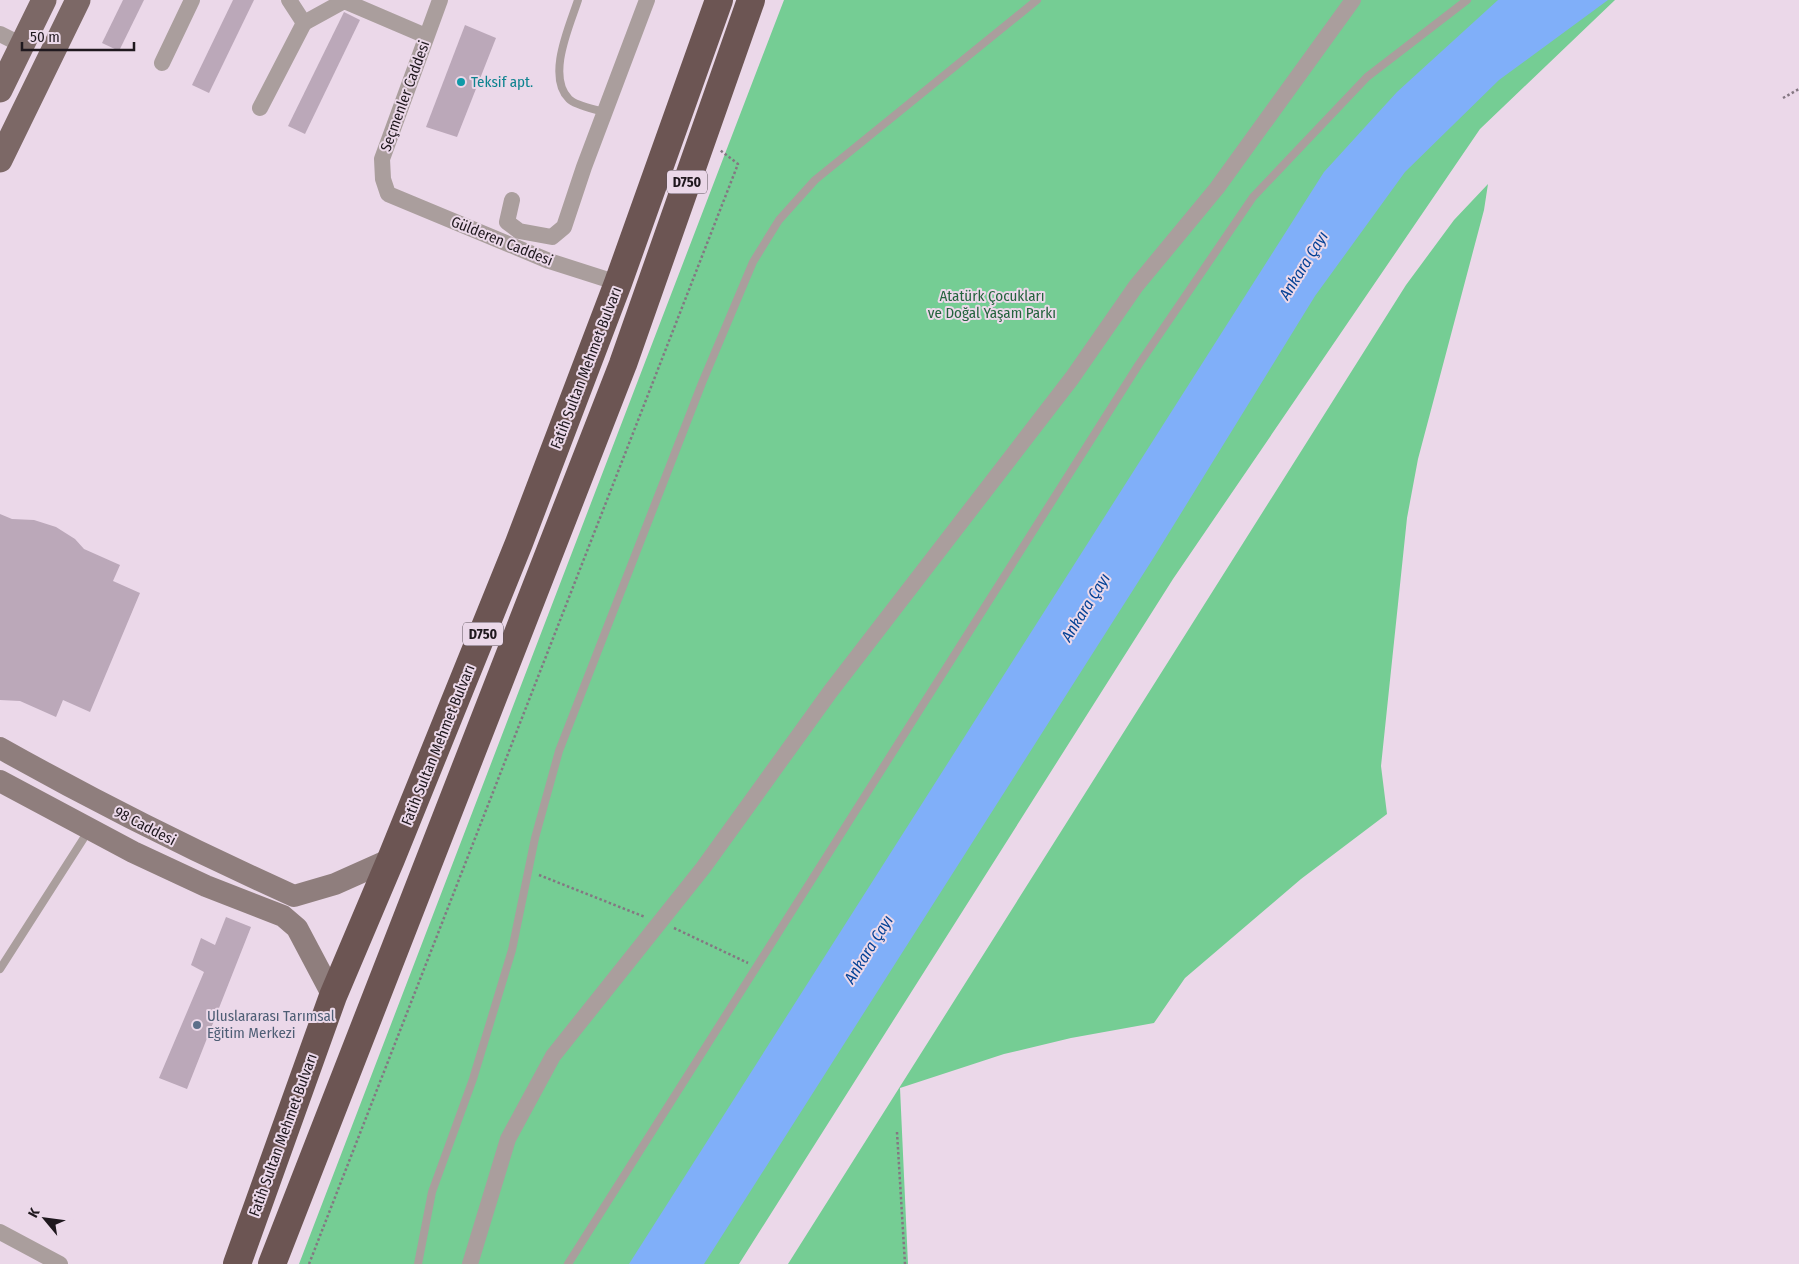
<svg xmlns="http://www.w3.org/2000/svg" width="1799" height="1264" font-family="'Fira Sans Condensed',sans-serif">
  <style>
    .green { fill: #75cd94 }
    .water { fill: #80aff9 }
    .building { fill: #bba8b9 }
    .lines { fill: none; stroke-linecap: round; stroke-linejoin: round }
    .path { stroke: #847782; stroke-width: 2.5; stroke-dasharray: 2.5 2.5; stroke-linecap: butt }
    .lane { stroke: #aa9e9d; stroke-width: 8 }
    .street { stroke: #aa9e9d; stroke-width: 16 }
    .secondary { stroke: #8f7e7d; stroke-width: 22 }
    .primary { stroke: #7c6866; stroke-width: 25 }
    .highway { stroke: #6c5553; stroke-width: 28 }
    .culture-dot { fill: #0f9aa8; stroke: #ebd8e9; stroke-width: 2 }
    .service-dot { fill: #5c6f8a; stroke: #ebd8e9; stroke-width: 2 }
    .labels { text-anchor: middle; stroke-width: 4; stroke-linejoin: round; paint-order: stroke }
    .shield { fill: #ebd8e9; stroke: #5c525b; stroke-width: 1 }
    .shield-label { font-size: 14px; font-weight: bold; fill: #1f181e }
    .culture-label { font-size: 15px; fill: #0d838f; stroke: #ebd8e9; text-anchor: start }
    .street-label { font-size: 15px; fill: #1f181e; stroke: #ebd8e9 }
    .park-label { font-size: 15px; fill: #24633d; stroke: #ebd8e9 }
    .service-label { font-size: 15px; fill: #4e5e75; stroke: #ebd8e9; text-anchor: start }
    .water-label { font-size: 16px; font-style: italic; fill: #054296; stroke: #ebd8e9 }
  </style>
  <rect width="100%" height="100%" fill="#ebd8e9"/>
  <g class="green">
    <path d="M784 0H1615L1480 129 1173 579 739 1264H299Z"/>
    <path d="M1488 184 1484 210 1418 459 1407 518 1381 766 1387 814 1301 879 1185 978 1154 1023 1071 1038 1004 1054 900 1088 908 1264H788L1406 285 1454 220Z"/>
  </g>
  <path class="water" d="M1498 0H1608L1499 80 1405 172 1315 296 1154 557 704 1264H629L1324 172 1397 92Z"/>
  <g class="building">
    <path d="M123 0H144L119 51 102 43Z"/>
    <path d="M233 0H254L209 93 192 85Z"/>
    <path d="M344 12 360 20 305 134 288 126Z"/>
    <path d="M465 25 496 38 457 137 426 127Z"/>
    <path d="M0 514 12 519 34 520 56 527 75 539 84 549 120 565 113 581 140 593 90 712 63 700 56 717 20 701 0 700Z"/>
    <path d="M226 917 251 927 187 1089 159 1078 204 972 191 965 201 938 215 945Z"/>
  </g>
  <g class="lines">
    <g class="path">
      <path d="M1783 98 1799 89"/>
      <path d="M539 875 645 917"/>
      <path d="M674 928 748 963"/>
      <path d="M897 1132 905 1264"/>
      <path d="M309 1264 738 164 720 150"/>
    </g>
    <g class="lane">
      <path d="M578 0C570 25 546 76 569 99 576 106 595 109 604 112"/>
      <path d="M0 969 89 830"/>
      <path d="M418 1264 432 1192 473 1079 512 950 535 838 559 751 702 383 753 262 779 220 815 180 1037 0"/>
      <path d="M568 1264 1139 364 1253 197 1367 77 1467 0"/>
    </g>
    <g class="street">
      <path d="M289 0 304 23 344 1 426 36"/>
      <path d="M440 0 382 159 383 179 388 194 549 261 618 283"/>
      <path d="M0 34 22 45"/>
      <path d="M162 63 192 0"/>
      <path d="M260 108 304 23"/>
      <path d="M512 200 507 222 519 231 552 237 564 227 584 167 647 0"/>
      <path d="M0 1232 60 1264"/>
      <path d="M470 1264 508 1139 553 1056 703 868 830 692 1072 378 1136 286 1217 188 1353 0"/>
    </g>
    <g class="secondary">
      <path d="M0 748C96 802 194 851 294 896L335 884 391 859"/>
      <path d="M0 781 133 852 206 886 283 916 297 928 333 996"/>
    </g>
    <g class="primary">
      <path d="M0 90 44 0"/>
      <path d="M0 160 78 0"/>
    </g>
    <g class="highway">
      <path d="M237 1264 333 996 391 859 519 543 618 283 719 0"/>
      <path d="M272 1264 623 364 751 0"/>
    </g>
  </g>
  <circle class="culture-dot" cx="461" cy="82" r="5"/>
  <circle class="service-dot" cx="197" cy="1025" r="5"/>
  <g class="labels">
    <g class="shield">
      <rect x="667" y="170.5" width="40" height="23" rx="4"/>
      <rect x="463" y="622.5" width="40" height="23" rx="4"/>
    </g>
    <g class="shield-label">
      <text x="687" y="187">D750</text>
      <text x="483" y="639">D750</text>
    </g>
    <g class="culture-label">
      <text x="471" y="87">Teksif apt.</text>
    </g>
    <g class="street-label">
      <text transform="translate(405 96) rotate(-70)" y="5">Seçmenler Caddesi</text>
      <text transform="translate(502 241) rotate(22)" y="5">Gülderen Caddesi</text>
      <text transform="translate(586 368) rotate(-69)" y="5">Fatih Sultan Mehmet Bulvarı</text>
      <text transform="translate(438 745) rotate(-68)" y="5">Fatih Sultan Mehmet Bulvarı</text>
      <text transform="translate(145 826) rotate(27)" y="5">98 Caddesi</text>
      <text transform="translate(283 1135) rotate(-70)" y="5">Fatih Sultan Mehmet Bulvarı</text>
    </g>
    <g class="park-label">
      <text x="992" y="301">Atatürk Çocukları<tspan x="992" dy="17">ve Doğal Yaşam Parkı</tspan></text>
    </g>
    <g class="service-label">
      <text x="207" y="1021">Uluslararası Tarımsal<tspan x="207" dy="17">Eğitim Merkezi</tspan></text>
    </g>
    <g class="water-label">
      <text transform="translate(1303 265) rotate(-58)" y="6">Ankara Çayı</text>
      <text transform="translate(1085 607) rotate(-58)" y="6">Ankara Çayı</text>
      <text transform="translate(868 949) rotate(-58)" y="6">Ankara Çayı</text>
    </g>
  </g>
  <g transform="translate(45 1219) rotate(299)" stroke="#ebd8e9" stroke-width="4" paint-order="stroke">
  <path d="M0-4L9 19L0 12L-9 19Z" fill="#1f181e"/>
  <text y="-8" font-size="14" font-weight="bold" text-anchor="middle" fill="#1f181e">K</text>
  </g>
  <path d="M22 42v8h112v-8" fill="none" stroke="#1f181e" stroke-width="2.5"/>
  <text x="30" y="42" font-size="15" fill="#1f181e" stroke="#ebd8e9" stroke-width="4" paint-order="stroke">50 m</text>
</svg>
